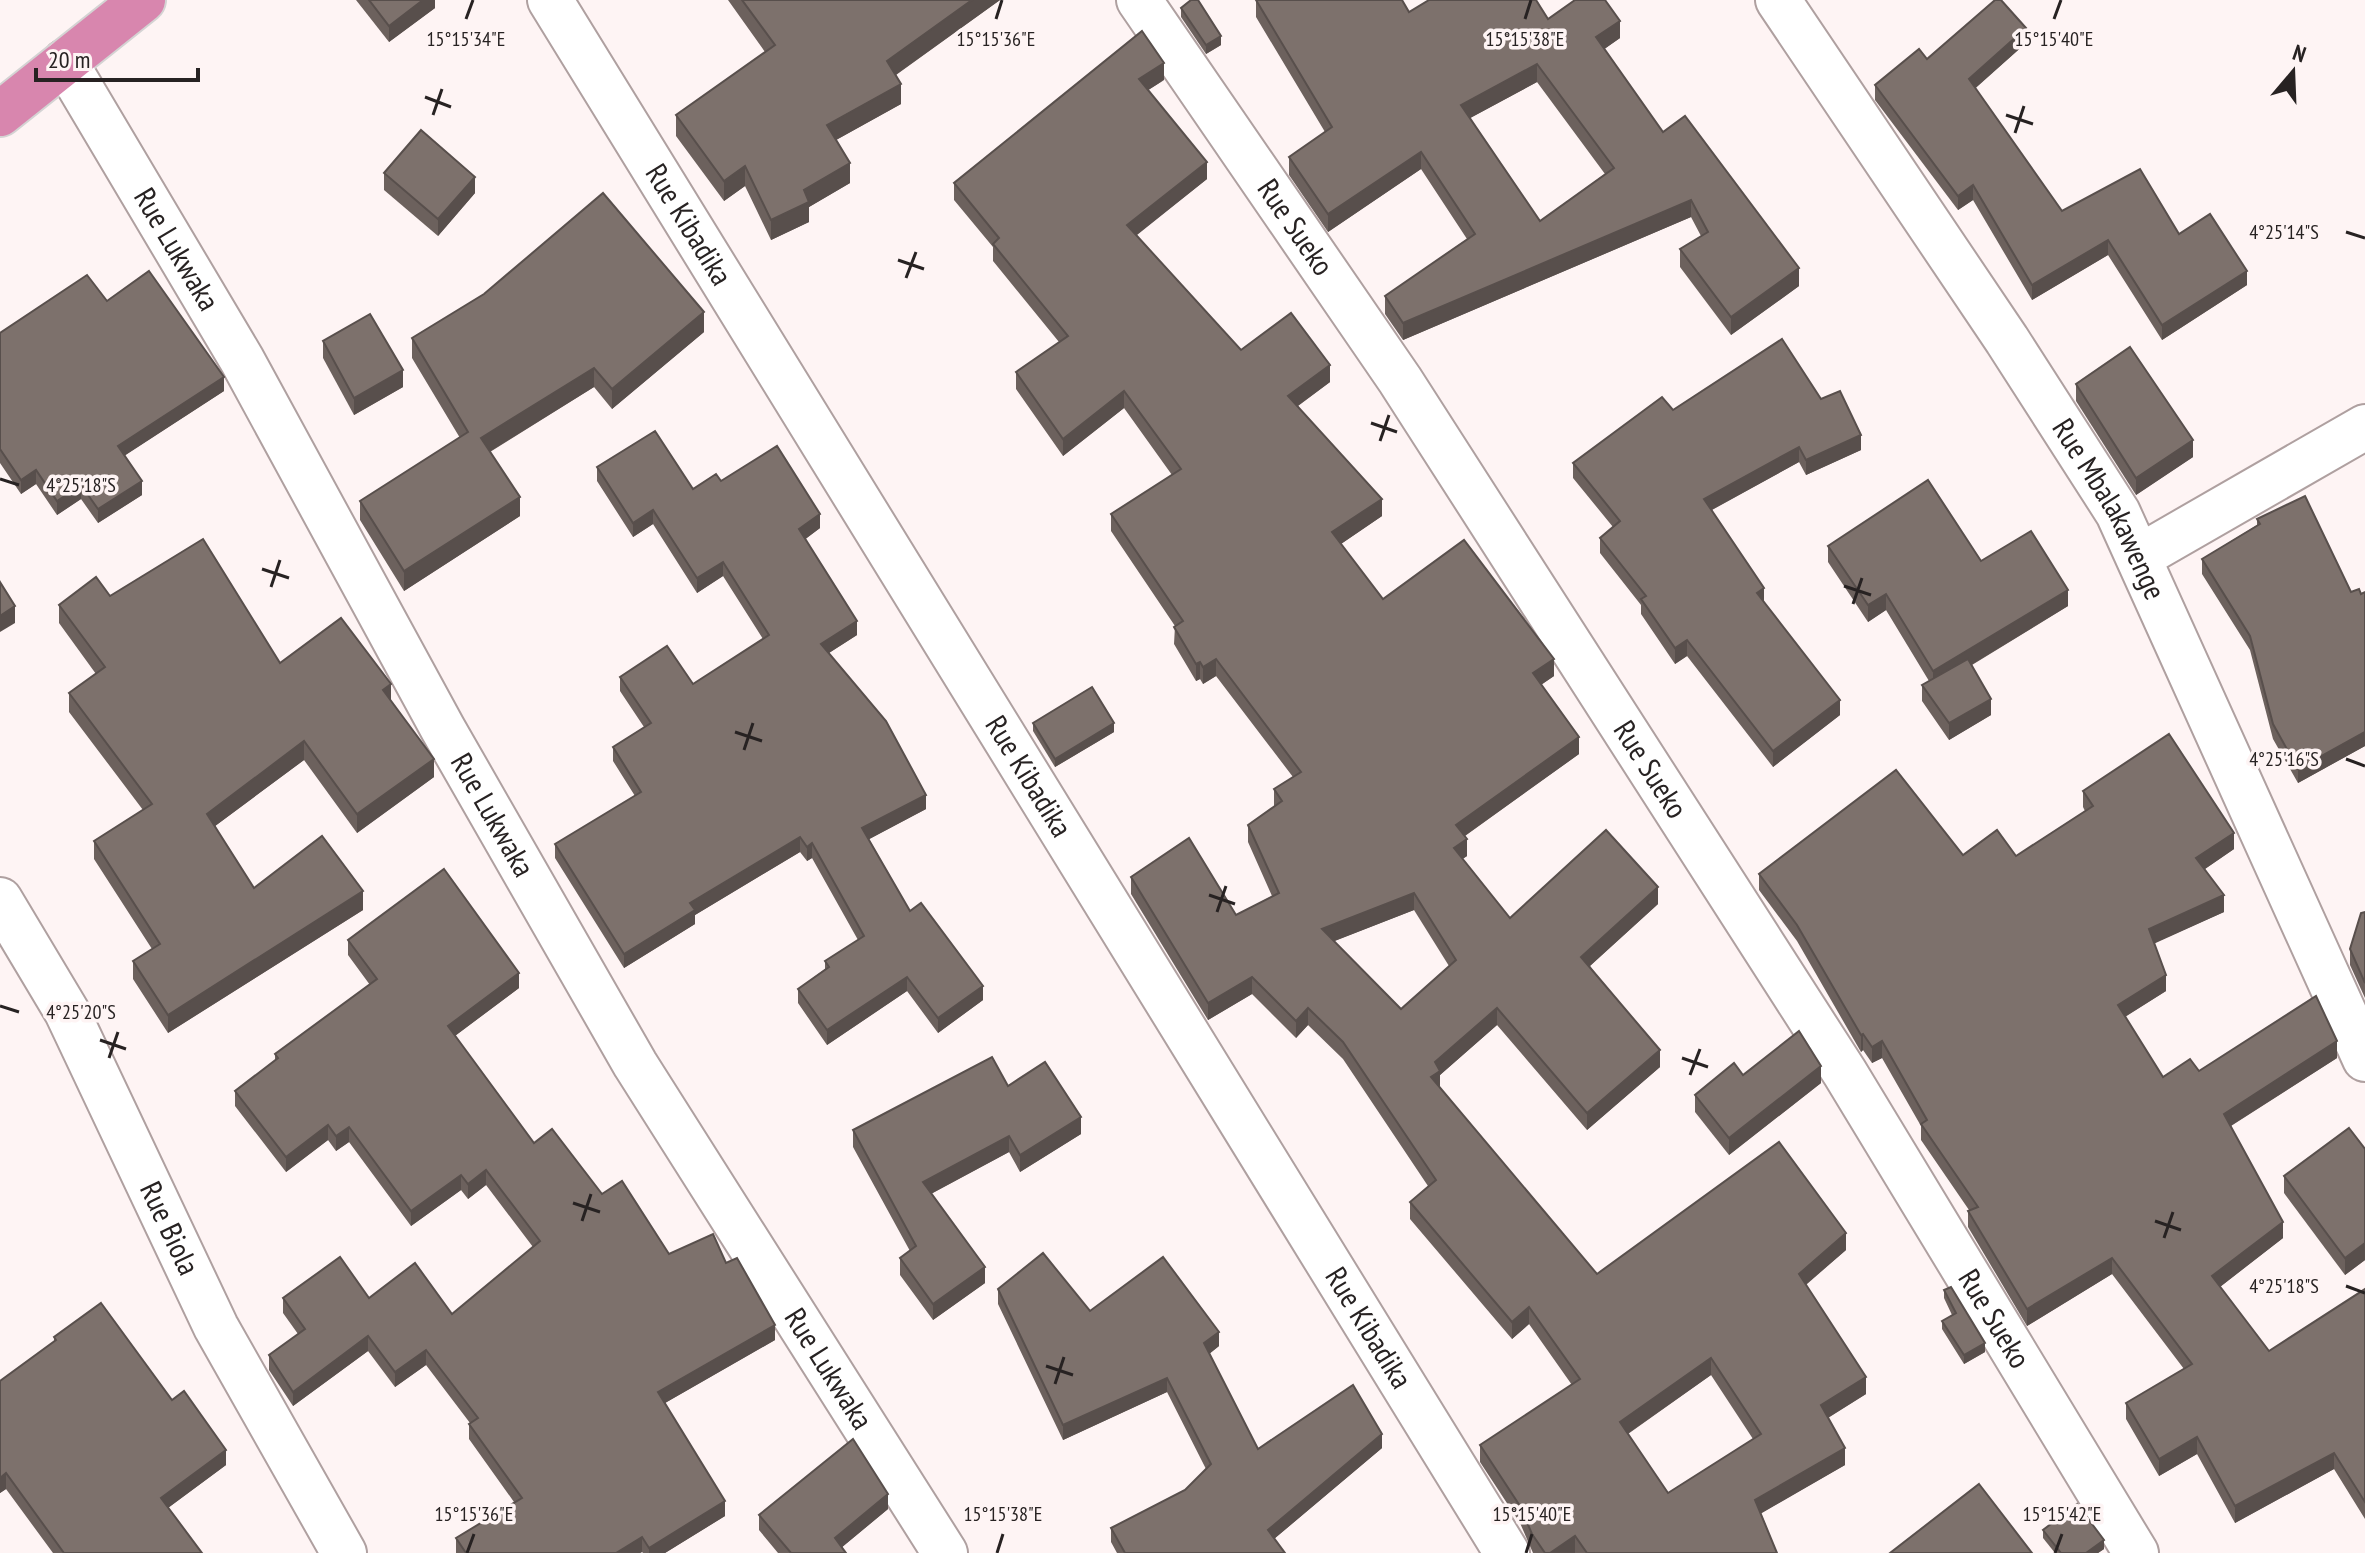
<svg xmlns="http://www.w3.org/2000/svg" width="2365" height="1553" font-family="'PT Sans Narrow',sans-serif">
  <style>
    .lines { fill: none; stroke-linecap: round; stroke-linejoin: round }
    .minor-casing { stroke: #afa0a0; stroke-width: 48 }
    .trunk-casing { stroke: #d4d3d3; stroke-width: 48 }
    .minor { stroke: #fff; stroke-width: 44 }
    .trunk { stroke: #d886ae; stroke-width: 44 }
    .wall { fill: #6c615d; fill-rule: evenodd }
    .shaded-wall { fill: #584f4c }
    .building { fill: #7d716c; stroke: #584f4c; stroke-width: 2; fill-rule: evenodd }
    .ticks { fill: none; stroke: #272222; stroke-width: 3 }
    .labels { text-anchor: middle; stroke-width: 7; stroke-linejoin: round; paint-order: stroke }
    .street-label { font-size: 30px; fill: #272222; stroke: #fef4f4 }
    .ticks-label { font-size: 20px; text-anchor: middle; fill: #272222; stroke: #fef4f4; stroke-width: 7; stroke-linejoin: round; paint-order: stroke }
  </style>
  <rect width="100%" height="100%" fill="#fef4f4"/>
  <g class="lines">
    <g class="minor-casing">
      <g id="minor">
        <path id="s1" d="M550 0 1507 1553"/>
        <path id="s2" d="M1139 0 1400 380 1845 1073 2136 1553"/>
        <path id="s3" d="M1778 0 2007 340 2118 513 2365 1059"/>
        <path id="s4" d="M65 62 242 360 443 729 635 1064 945 1553"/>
        <path d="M2139 557 2365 427"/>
        <path id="s5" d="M0 900 67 1012 216 1327 344 1553"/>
      </g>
    </g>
    <g class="trunk-casing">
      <path id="trunk" d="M0 114 143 0"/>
    </g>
    <use href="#minor" class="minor"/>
    <use href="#trunk" class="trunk"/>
  </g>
  <g class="wall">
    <path d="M356 0H435V8L389 42Z"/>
    <path d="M728 0H1000L896 75 901 104 836 140 850 183 809 207V222L771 240 745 186 724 201 676 136V115L765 52Z"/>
    <path d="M1256 0 1409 12 1548 19 1620 38 1604 49 1663 132 1799 286 1731 335 1680 267V249L1701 236 1691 217 1403 340 1385 314V296L1467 239 1421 169 1328 232 1289 175V157L1325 132 1256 17ZM1537 82 1605 174 1540 221 1470 118Z"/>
    <path d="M1181 8 1221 45 1206 54 1181 17Z"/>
    <path d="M2026 43 1975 88 2062 211 2179 234 2247 285 2162 340 2108 255 2032 300 1973 200 1958 210 1875 100V85L1927 59Z"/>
    <path d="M1164 80 1148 90 1207 179 1136 235 1241 350 1330 382 1298 406 1382 516 1341 544 1383 599 1554 676 1541 685 1579 754 1465 836 1467 856 1462 859 1510 918 1658 904 1590 966 1660 1067 1587 1130 1497 1025 1440 1075V1088L1597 1274 1846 1250 1806 1284 1866 1394 1828 1418 1845 1465 1761 1513 1777 1553H1533L1520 1523 1480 1462V1445L1572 1385 1529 1324 1512 1339 1410 1219V1202L1428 1186 1343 1059 1308 1025 1296 1038 1252 994 1208 1020 1131 894V877L1236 915 1272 896 1248 842V825L1274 806V789L1293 777 1216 676 1203 684 1200 679 1196 681 1174 644 1175 626 1111 531V514L1172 475 1124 408 1063 456 1016 389V372L1059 342 993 261V247L954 200V183ZM1414 910 1449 966 1401 1009 1334 941ZM1711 1375 1753 1439 1668 1493 1628 1434Z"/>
    <path d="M384 173 475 193 438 236 384 190Z"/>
    <path d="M107 301 224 391 125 455 142 495 98 523 81 499 57 515 36 484 21 494 0 463V333Z"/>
    <path d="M704 332 612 409 594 387 490 452 520 516 404 591 360 520V501L460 438 412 358V338Z"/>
    <path d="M323 341 403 387 354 415 323 358Z"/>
    <path d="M2076 384 2193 457 2136 495 2076 401Z"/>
    <path d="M1821 399 1861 450 1806 475 1799 462 1712 510 1764 603 1840 715 1773 767 1687 656 1675 664 1641 614V605L1600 553V538L1613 527 1573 478V463Z"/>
    <path d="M597 467 693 489 721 481 820 528 805 539 857 635 829 653 926 809 869 839 910 911 983 1000 938 1033 907 991 827 1045 798 1003V989L825 969V961L858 940 812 858 807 861 800 852 695 915V924L624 968 555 858V844L635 796 613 761V747L644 727 620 691V677L693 684 763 639 723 576 697 593 653 524 633 537 597 481Z"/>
    <path d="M2257 519 2351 592 2361 594 2365 592V746L2298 783 2273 739 2250 650 2202 574V559L2257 525Z"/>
    <path d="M1828 546 1981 561 2068 606 1972 665 1991 715 1949 740 1922 701V685L1929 681 1886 610 1868 622 1828 562Z"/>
    <path d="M110 596 280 663 391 701 434 777 357 833 304 760 215 826 254 888 363 910 168 1033 133 979V961L152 949 94 859V841L143 810 69 712V693L96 674 59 623V605Z"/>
    <path d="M1033 723 1114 732 1055 767 1033 731Z"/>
    <path d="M2083 791 2234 849 2205 869 2224 912 2154 943 2166 991 2125 1017 2163 1077 2199 1071 2337 1058 2231 1126 2283 1238 2220 1287 2269 1351 2365 1289V1519L2334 1469 2235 1523 2197 1454 2159 1476 2126 1419V1403L2184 1369 2112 1274 2027 1326 1968 1227V1211L1969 1210 1921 1140V1126L1882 1058 1872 1063 1863 1050 1861 1052 1797 941 1759 890V874L1963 855 2016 856 2085 811 2083 807Z"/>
    <path d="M2365 912V998L2350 965V949Z"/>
    <path d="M348 940 519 988 455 1036 534 1143 602 1194 669 1254 726 1263 775 1340 665 1403 725 1516 665 1553H643L642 1552 640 1553H456V1538L514 1502 469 1439V1424L470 1423 426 1365 395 1387 368 1351 293 1406 269 1370V1355L298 1334 283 1313V1298H369L452 1314 533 1247 486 1185 468 1199 461 1190 411 1226 349 1142 336 1151 328 1140 286 1172 235 1106V1091L275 1061V1054L370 985 348 955Z"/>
    <path d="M1743 1075 1821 1083 1729 1155 1695 1112V1095Z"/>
    <path d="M853 1130 1081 1134 1020 1172 1009 1152 931 1194 985 1283 933 1320 900 1275V1258L910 1251 853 1147Z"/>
    <path d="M2365 1149V1260L2345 1275 2284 1193V1176Z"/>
    <path d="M998 1289 1090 1311 1219 1346 1209 1354 1258 1449 1382 1448 1274 1539 1285 1553H1117L1111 1542V1528L1185 1490 1206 1469 1167 1392 1063 1440 998 1304Z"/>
    <path d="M1944 1290 1985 1352 1964 1364 1942 1329V1321L1952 1315 1944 1298Z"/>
    <path d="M54 1337 172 1400 226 1465 168 1508 202 1553H53L6 1489 0 1493V1381L54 1342Z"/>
    <path d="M888 1509 842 1547 846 1553H778L759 1530V1515Z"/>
    <path d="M2043 1530 2104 1549 2098 1553H2055L2043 1538Z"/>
  </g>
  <g class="shaded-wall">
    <path d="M423 0H435V8L389 42V26Z"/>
    <path d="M972 0H1000L887 81V61Z"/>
    <path d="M1620 21V38L1596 55V37Z"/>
    <path d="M2026 28V43L1969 94V79Z"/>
    <path d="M1221 36V45L1206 54V45Z"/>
    <path d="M1164 63V80L1139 96V79Z"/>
    <path d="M1537 64V82L1461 123V105Z"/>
    <path d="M901 84V104L827 145V125Z"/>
    <path d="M1421 152V169L1328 232V214Z"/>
    <path d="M1207 162V179L1127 243V225Z"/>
    <path d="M850 163V183L809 207V222L771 240V220L804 190Z"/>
    <path d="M745 166V186L724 201V181Z"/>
    <path d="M475 177V193L438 236V219Z"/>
    <path d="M1973 185V200L1958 210V196Z"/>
    <path d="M1691 200V217L1403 340V323Z"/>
    <path d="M2108 240V255L2032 300V285Z"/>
    <path d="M1799 268V286L1731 335V317Z"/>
    <path d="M2247 271V285L2162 340V325Z"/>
    <path d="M704 312V332L612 409V389Z"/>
    <path d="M1330 365V382L1288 413V396Z"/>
    <path d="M594 368V387L481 457V438Z"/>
    <path d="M403 370V387L354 415V398Z"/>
    <path d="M224 377V391L118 460V446Z"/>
    <path d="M1124 391V408L1063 456V439Z"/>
    <path d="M1861 435V450L1806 475V460Z"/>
    <path d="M2193 440V457L2136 495V478Z"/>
    <path d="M1799 447V462L1704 514V499Z"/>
    <path d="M36 470V484L21 494V480Z"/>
    <path d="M142 481V495L98 523V509Z"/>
    <path d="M81 485V499L57 515V501Z"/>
    <path d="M520 497V516L404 591V571Z"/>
    <path d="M1382 499V516L1332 550V532Z"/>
    <path d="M653 510V524L633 537V523Z"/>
    <path d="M820 514V528L799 544V529Z"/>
    <path d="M723 562V576L697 593V578Z"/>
    <path d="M1764 588V603L1757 593Z"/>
    <path d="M2068 590V606L1933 688V671Z"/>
    <path d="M1886 594V610L1868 622V605Z"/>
    <path d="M15 606V623L0 632V616Z"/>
    <path d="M857 621V635L821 658V644Z"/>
    <path d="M1687 640V656L1675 664V648Z"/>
    <path d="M1216 659V676L1203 684V667Z"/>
    <path d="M1554 659V676L1533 690V673Z"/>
    <path d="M1200 662V679L1196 681V664Z"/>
    <path d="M391 684V703L383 690Z"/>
    <path d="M1991 699V715L1949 740V723Z"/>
    <path d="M1840 700V715L1773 767V751Z"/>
    <path d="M1114 723V732L1055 767V759Z"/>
    <path d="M2365 732V746L2298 783V769Z"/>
    <path d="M1579 737V754L1456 842V825Z"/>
    <path d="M304 741V760L207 832V814Z"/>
    <path d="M434 759V777L357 833V814Z"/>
    <path d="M926 795V809L862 843V828Z"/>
    <path d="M2234 833V849L2196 875V858Z"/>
    <path d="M800 837V852L695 915V924L624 968V954L690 903Z"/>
    <path d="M1467 839V856L1454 865V848Z"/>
    <path d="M812 843V858L807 861V847Z"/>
    <path d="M1658 887V904L1581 974V957Z"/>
    <path d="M363 891V910L168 1033V1015Z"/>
    <path d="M1414 893V910L1322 946V929Z"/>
    <path d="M2224 895V912L2149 946V929Z"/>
    <path d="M519 973V988L448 1041V1026Z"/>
    <path d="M2166 975V991L2118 1021V1005Z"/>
    <path d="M907 977V991L827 1045V1030Z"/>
    <path d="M1252 977V994L1208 1020V1003Z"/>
    <path d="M983 986V1000L938 1033V1018Z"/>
    <path d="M1308 1008V1025L1296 1038V1021Z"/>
    <path d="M1497 1008V1025L1440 1075V1088L1431 1077 1435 1062Z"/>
    <path d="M1863 1034V1050L1861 1052V1035Z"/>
    <path d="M1882 1041V1058L1872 1063V1047Z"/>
    <path d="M2337 1041V1058L2224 1130V1114Z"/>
    <path d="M1660 1050V1067L1587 1130V1113Z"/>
    <path d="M1821 1066V1083L1729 1155V1138Z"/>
    <path d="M1081 1117V1134L1020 1172V1155Z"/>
    <path d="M328 1125V1140L286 1172V1157Z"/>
    <path d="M349 1127V1142L336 1151V1136Z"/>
    <path d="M1009 1136V1152L923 1198V1182Z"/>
    <path d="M486 1170V1185L468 1199V1184Z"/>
    <path d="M461 1175V1190L411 1226V1211Z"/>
    <path d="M2283 1222V1238L2212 1293V1276Z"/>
    <path d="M1846 1233V1250L1799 1291V1274Z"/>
    <path d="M2365 1243V1260L2345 1275V1258Z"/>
    <path d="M2112 1258V1274L2027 1326V1309Z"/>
    <path d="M985 1267V1283L933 1320V1304Z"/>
    <path d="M1529 1307V1324L1512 1339V1322Z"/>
    <path d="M775 1325V1340L658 1407V1392Z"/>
    <path d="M1219 1332V1346L1204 1358V1343Z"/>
    <path d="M368 1336V1351L293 1406V1392Z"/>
    <path d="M1985 1343V1352L1964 1364V1355Z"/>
    <path d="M426 1350V1365L395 1387V1372Z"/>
    <path d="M1711 1358V1375L1620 1439V1422Z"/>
    <path d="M1866 1377V1394L1821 1422V1405Z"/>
    <path d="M1167 1378V1392L1063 1440V1425Z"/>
    <path d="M1382 1434V1448L1268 1544V1530Z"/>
    <path d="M2197 1437V1454L2159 1476V1459Z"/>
    <path d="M1845 1448V1465L1755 1517V1500Z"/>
    <path d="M226 1450V1465L161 1513V1498Z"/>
    <path d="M2334 1453V1469L2235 1523V1506Z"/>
    <path d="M6 1473V1489L0 1493V1478Z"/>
    <path d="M888 1494V1509L835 1553V1538Z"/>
    <path d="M725 1501V1516L665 1553H649V1548Z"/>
    <path d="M1575 1536V1553H1550Z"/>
    <path d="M642 1537V1552L640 1553H616Z"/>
    <path d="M2104 1540V1549L2098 1553H2086Z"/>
  </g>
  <g class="building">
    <path d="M369 0H423L389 26Z"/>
    <path d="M742 0H972L887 61 901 84 827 125 850 163 804 190 809 202 771 220 745 166 724 181 676 115 775 45Z"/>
    <path d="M1191 0H1198L1221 36 1206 45 1181 8Z"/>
    <path d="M1256 0H1402L1409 12 1429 0H1536L1548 19 1575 0H1605L1620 21 1596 37 1663 132 1685 116 1799 268 1731 317 1680 249 1708 232 1691 200 1403 323 1385 296 1475 234 1421 152 1328 214 1289 157 1332 127ZM1537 64 1614 168 1540 221 1461 105Z"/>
    <path d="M1995 0H2001L2026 28 1969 79 2062 211 2140 169 2179 234 2210 214 2247 271 2162 325 2108 240 2032 285 1973 185 1958 196 1875 85 1919 49 1927 59Z"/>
    <path d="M1142 31 1164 63 1139 79 1207 162 1127 225 1241 350 1291 313 1330 365 1288 396 1382 499 1332 532 1383 599 1464 540 1554 659 1533 673 1579 737 1456 825 1467 839 1454 848 1510 918 1606 830 1658 887 1581 957 1660 1050 1587 1113 1497 1008 1435 1062 1440 1071 1431 1077 1597 1274 1779 1142 1846 1233 1799 1274 1866 1377 1821 1405 1845 1448 1755 1500 1777 1553H1587L1575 1536 1550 1553H1545L1532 1534 1520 1506 1480 1445 1580 1379 1529 1307 1512 1322 1410 1202 1436 1180 1343 1042 1308 1008 1296 1021 1252 977 1208 1003 1131 877 1189 838 1236 915 1279 893 1248 825 1282 801 1274 789 1301 772 1216 659 1203 667 1200 662 1196 664 1174 627 1183 621 1111 514 1181 469 1124 391 1063 439 1016 372 1068 336 993 244 999 238 954 183ZM1414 893 1456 960 1401 1009 1322 929ZM1711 1358 1761 1434 1668 1493 1620 1422Z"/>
    <path d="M421 130 475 177 438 219 384 173Z"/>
    <path d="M603 193 704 312 612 389 594 368 481 438 520 497 404 571 360 501 468 432 412 338 484 294Z"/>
    <path d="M149 271 224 377 118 446 142 481 98 509 81 485 57 501 36 470 21 480 0 449V333L87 275 107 301Z"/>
    <path d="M370 314 403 370 354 398 323 341Z"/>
    <path d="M1782 339 1821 399 1840 391 1861 435 1806 460 1799 447 1704 499 1764 588 1757 593 1840 700 1773 751 1687 640 1675 648 1641 599 1646 596 1600 538 1620 521 1573 463 1662 397 1673 410Z"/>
    <path d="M2130 347 2193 440 2136 478 2076 384Z"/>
    <path d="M655 431 693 489 716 474 721 481 777 446 820 514 799 529 857 621 821 644 886 721 926 795 862 828 910 911 921 903 983 986 938 1018 907 977 827 1030 798 989 829 967 825 961 864 936 812 843 807 847 800 837 690 903 695 910 624 954 555 844 641 792 613 747 651 723 620 677 667 646 693 684 769 635 723 562 697 578 653 510 633 523 597 467Z"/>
    <path d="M1928 480 1981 561 2031 531 2068 590 1933 671 1886 594 1868 605 1828 546Z"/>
    <path d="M2305 496 2351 592 2359 589 2361 594 2365 592V732L2298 769 2273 724 2250 636 2202 559 2260 524 2257 519Z"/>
    <path d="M203 539 280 663 341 618 391 684 383 690 434 759 357 814 304 741 207 814 254 888 322 836 363 891 168 1015 133 961 160 944 94 841 152 804 69 693 105 667 59 605 96 577 110 596Z"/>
    <path d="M0 582 15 606 0 616Z"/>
    <path d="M1968 659 1991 699 1949 723 1922 685Z"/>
    <path d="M1092 687 1114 723 1055 759 1033 723Z"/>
    <path d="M2169 734 2234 833 2196 858 2224 895 2149 929 2166 975 2118 1005 2163 1077 2190 1059 2199 1071 2316 996 2337 1041 2224 1114 2283 1222 2212 1276 2269 1351 2365 1289V1502L2334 1453 2235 1506 2197 1437 2159 1459 2126 1403 2192 1364 2112 1258 2027 1309 1968 1211 1978 1207 1921 1124 1927 1120 1882 1041 1872 1047 1863 1034 1861 1035 1797 925 1759 874 1896 770 1963 855 1997 830 2016 856 2093 806 2083 791Z"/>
    <path d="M444 869 519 973 448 1026 534 1143 552 1129 602 1194 622 1181 669 1254 713 1234 726 1263 737 1258 775 1325 658 1392 725 1501 649 1548 642 1537 616 1553H466L456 1538 522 1498 469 1424 478 1418 426 1350 395 1372 368 1336 293 1392 269 1355 305 1329 283 1298 340 1257 369 1298 415 1263 452 1314 540 1241 486 1170 468 1184 461 1175 411 1211 349 1127 336 1136 328 1125 286 1157 235 1091 278 1058 275 1054 377 979 348 940Z"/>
    <path d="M2365 912V983L2350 949 2361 913Z"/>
    <path d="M1799 1031 1821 1066 1729 1138 1695 1095 1734 1063 1743 1075Z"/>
    <path d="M992 1057 1008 1086 1045 1062 1081 1117 1020 1155 1009 1136 923 1182 985 1267 933 1304 900 1258 916 1246 853 1130Z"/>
    <path d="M2349 1128 2365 1149V1243L2345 1258 2284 1176Z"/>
    <path d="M1043 1253 1090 1311 1163 1257 1219 1332 1204 1343 1258 1449 1353 1385 1382 1434 1268 1530 1285 1553H1125L1111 1528 1185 1490 1211 1464 1167 1378 1063 1425 998 1289Z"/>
    <path d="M1951 1287 1985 1343 1964 1355 1942 1321 1956 1313 1944 1290Z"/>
    <path d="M101 1303 172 1400 184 1391 226 1450 161 1498 202 1553H64L6 1473 0 1478V1381L56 1340 54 1337Z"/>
    <path d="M853 1439 888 1494 835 1538 846 1553H791L759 1515Z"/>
    <path d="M1979 1484 2032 1553H1890Z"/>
    <path d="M2077 1504 2104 1540 2086 1553H2061L2043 1530Z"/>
  </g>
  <path class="ticks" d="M466 19 473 0M996 19 1002 0M1525 19 1531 0M2054 19 2061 0M425 97 451 107M433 115 442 89M2006 115 2033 124M2015 133 2024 106M2346 232 2365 238M898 260 924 269M906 278 916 252M1371 423 1397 432M1380 441 1389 415M0 479 19 485M262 569 289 578M1844 586 1871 595M271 587 280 560M1853 604 1862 578M735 732 762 741M744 750 753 723M2346 759 2365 766M1209 895 1235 904M1217 912 1226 886M0 1006 19 1012M100 1040 126 1049M109 1058 118 1032M1682 1058 1708 1067M1690 1075 1700 1049M573 1203 600 1212M582 1221 591 1194M2155 1221 2181 1230M2164 1238 2173 1212M2346 1286 2365 1293M1046 1366 1073 1375M1055 1384 1064 1357M467 1553 474 1534M997 1553 1003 1534M1526 1553 1532 1534M2055 1553 2062 1534"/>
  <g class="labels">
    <g class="street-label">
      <text dy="10" stroke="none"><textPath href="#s1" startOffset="264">Rue Kibadika</textPath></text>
      <text dy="10" stroke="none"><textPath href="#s2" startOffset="276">Rue Sueko</textPath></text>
      <text dy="10" stroke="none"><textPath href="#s4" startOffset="218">Rue Lukwaka</textPath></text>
      <text dy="10" stroke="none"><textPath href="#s3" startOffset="608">Rue Mbalakawenge</textPath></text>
      <text dy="10" stroke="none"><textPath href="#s2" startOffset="924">Rue Sueko</textPath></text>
      <text dy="10" stroke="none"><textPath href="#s1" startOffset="912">Rue Kibadika</textPath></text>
      <text dy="10" stroke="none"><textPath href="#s4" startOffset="866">Rue Lukwaka</textPath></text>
      <text dy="10" stroke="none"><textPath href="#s5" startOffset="370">Rue Biola</textPath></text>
      <text dy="10" stroke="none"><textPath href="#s2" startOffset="1572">Rue Sueko</textPath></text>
      <text dy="10" stroke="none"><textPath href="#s1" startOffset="1560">Rue Kibadika</textPath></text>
      <text dy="10" stroke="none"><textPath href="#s4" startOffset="1514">Rue Lukwaka</textPath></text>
    </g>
  </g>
  <g class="ticks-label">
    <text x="466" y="46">15°15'34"E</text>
    <text x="996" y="46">15°15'36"E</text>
    <text x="1525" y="46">15°15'38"E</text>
    <text x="2054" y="46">15°15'40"E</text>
    <text x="2284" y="239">4°25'14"S</text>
    <text x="81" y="492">4°25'18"S</text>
    <text x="2284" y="766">4°25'16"S</text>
    <text x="81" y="1019">4°25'20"S</text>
    <text x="2284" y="1293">4°25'18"S</text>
    <text x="474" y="1521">15°15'36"E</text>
    <text x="1003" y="1521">15°15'38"E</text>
    <text x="1532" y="1521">15°15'40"E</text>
    <text x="2062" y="1521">15°15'42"E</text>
  </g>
  <g transform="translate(2293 72) rotate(19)" stroke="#fef4f4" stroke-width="6" paint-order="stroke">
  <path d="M0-6L14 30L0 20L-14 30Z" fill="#272222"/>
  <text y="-12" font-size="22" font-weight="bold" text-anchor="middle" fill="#272222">N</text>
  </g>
  <path d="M36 68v12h162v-12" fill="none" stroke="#272222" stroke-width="4"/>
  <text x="48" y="68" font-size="24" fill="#272222" stroke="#fef4f4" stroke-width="6" paint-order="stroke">20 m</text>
</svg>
